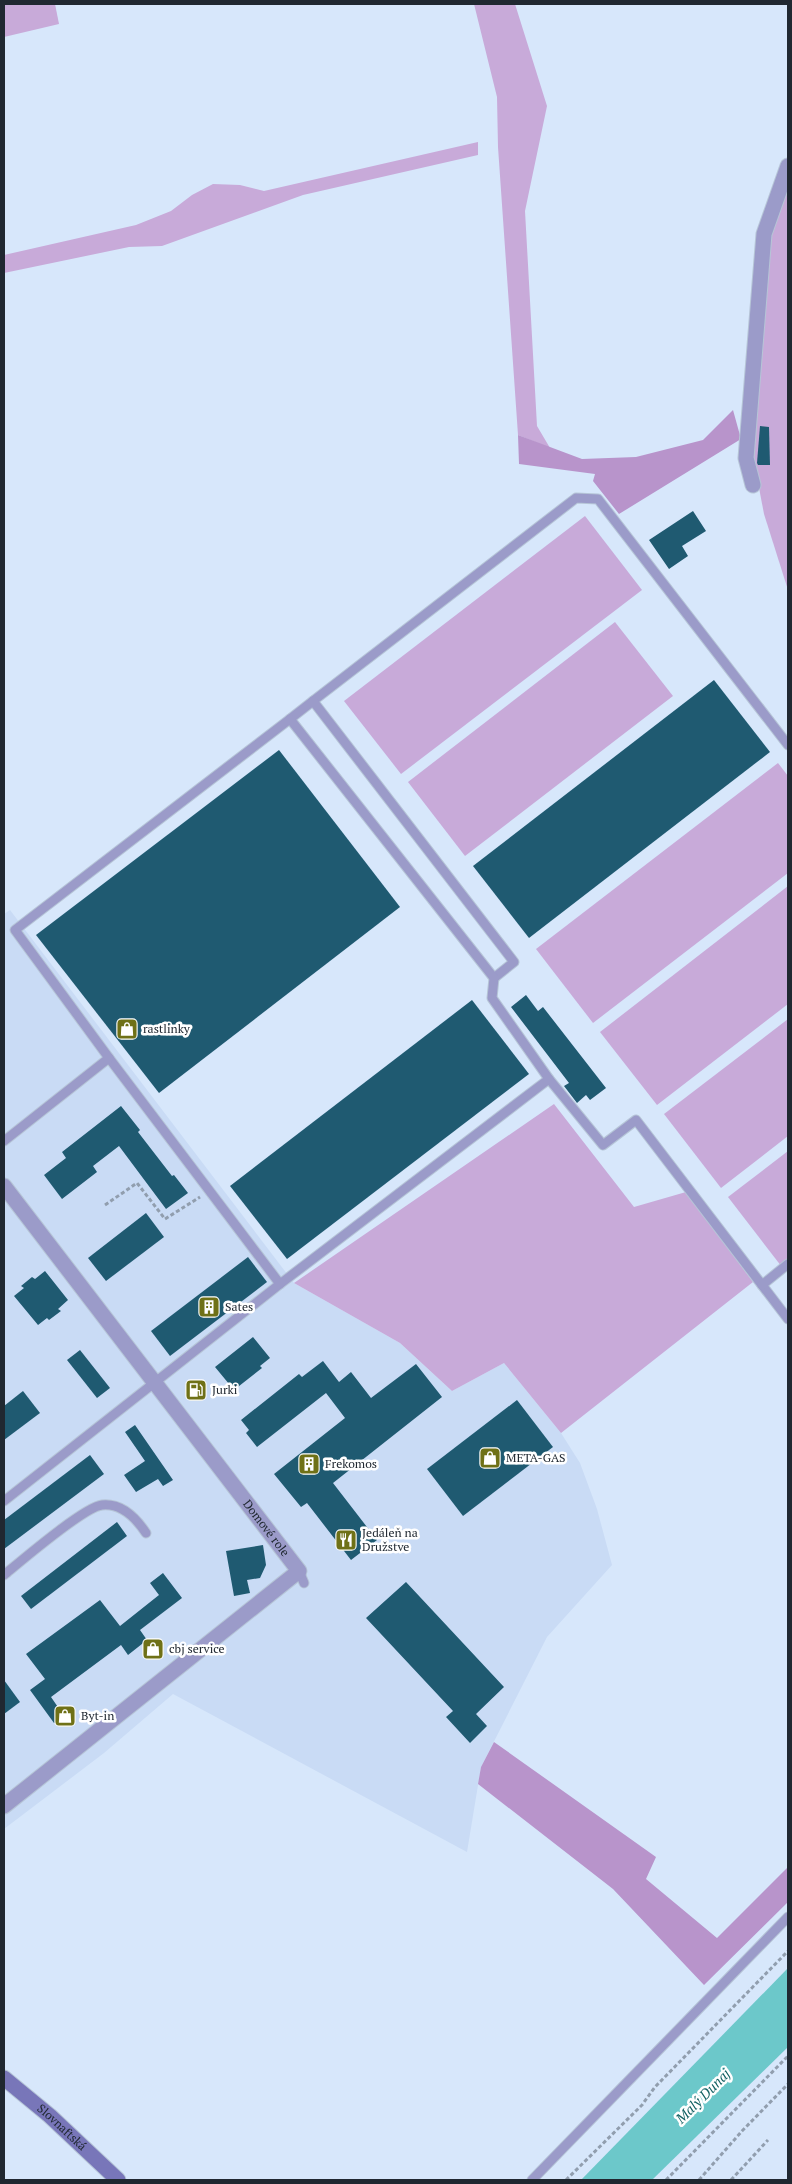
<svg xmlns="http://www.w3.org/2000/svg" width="792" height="2184" font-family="'PT Serif',serif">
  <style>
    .built { fill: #c9dbf5 }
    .green { fill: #c8aad9 }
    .forest { fill: #b894cb }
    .water { fill: #6cc8ca }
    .building { fill: #1f5a71 }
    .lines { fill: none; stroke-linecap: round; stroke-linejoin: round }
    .lane-casing { stroke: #b6c5d7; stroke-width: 11 }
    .street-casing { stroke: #b6c5d7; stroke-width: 17 }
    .secondary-casing { stroke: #b6c5d7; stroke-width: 17 }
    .path { stroke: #919eae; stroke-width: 3; stroke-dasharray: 4 2.5; stroke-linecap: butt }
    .lane { stroke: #9b9bc9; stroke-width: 9 }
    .street { stroke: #9b9bc9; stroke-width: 15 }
    .secondary { stroke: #7876b9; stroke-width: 15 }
    .labels { text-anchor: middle; stroke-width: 5; stroke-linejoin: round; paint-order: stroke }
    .poi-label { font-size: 12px; fill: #202831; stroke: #fff; text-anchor: start }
    .street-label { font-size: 12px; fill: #202831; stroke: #fff }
    .water-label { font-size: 14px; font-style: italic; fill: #116062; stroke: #fff }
  </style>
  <rect width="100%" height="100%" fill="#d7e7fb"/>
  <path class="built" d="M10 910 294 1283 400 1343 452 1391 504 1363 561 1433 580 1463 597 1509 612 1565 547 1637 481 1767 467 1852 173 1694 104 1753 4 1829V914Z"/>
  <g class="green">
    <path d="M4 4H55L59 24 4 37Z"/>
    <path d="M474 4H515L547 106 525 211 537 426 550 448 518 435 498 147 497 97Z"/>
    <path d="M478 142V155L303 195 162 246 129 247 4 273V255L136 225 171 211 192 195 213 184 240 185 264 191Z"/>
    <path d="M788 190V590L764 514 752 451 771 237Z"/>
    <path d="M585 516 642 590 401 774 344 701Z"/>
    <path d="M615 622 673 696 465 856 408 782Z"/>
    <path d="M778 763 788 776V873L593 1023 536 949Z"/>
    <path d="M788 886V1004L657 1105 600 1032Z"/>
    <path d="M788 1019V1136L721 1188 664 1114Z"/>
    <path d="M554 1104 634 1207 686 1192 753 1282 561 1433 504 1363 452 1391 400 1343 294 1283Z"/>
    <path d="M788 1151V1269L785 1271 728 1197Z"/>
  </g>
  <g class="forest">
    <path d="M733 410 741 439 619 514 593 481 595 474 519 464 518 435 582 459 636 457 703 440Z"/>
    <path d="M494 1742 656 1857 646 1879 717 1938 788 1867V1902L704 1985 613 1889 478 1784 481 1767Z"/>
  </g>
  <path class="water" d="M788 1968V2047L652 2180H581Z"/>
  <g class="building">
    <path d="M760 426 769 427 770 465H758L757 463Z"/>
    <path d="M693 511 706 531 682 546 688 556 669 569 649 540Z"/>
    <path d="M714 680 770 752 529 938 473 866Z"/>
    <path d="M279 750 400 907 159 1093 36 935Z"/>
    <path d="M526 995 538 1011 543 1007 606 1088 590 1100 586 1095 577 1103 564 1086 569 1083 511 1007Z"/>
    <path d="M472 1000 529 1074 287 1259 230 1186Z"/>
    <path d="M121 1106 140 1130 138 1132 172 1176 174 1175 188 1193 166 1209 119 1146 93 1166 97 1172 62 1199 44 1175 66 1158 62 1152Z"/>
    <path d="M146 1213 164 1237 106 1281 88 1258Z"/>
    <path d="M248 1257 267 1282 170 1356 151 1331Z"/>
    <path d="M45 1271 68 1300 58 1309 61 1311 49 1320 47 1318 38 1325 14 1296 24 1288 21 1286 32 1277 35 1279Z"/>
    <path d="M253 1337 270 1358 260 1366 262 1368 234 1390 215 1367Z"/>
    <path d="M80 1350 110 1388 97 1398 67 1360Z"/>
    <path d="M323 1361 339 1382 351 1372 371 1398 416 1364 442 1397 333 1483 377 1540 351 1560 307 1503 301 1507 274 1474 345 1418 326 1393 257 1447 246 1433 249 1430 241 1420 299 1374 302 1377Z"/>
    <path d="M23 1391 40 1413 4 1440V1406Z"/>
    <path d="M517 1400 553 1447 463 1516 427 1469Z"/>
    <path d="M135 1425 173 1480 163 1486 158 1479 136 1492 124 1475 145 1461 125 1432Z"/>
    <path d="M90 1455 104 1474 4 1549V1520Z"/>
    <path d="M117 1522 127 1536 31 1609 21 1596Z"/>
    <path d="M263 1545 266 1565 260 1578 247 1580 250 1593 234 1596 226 1551Z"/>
    <path d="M163 1573 182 1598 140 1630 147 1640 128 1655 121 1645 51 1697 64 1716 54 1723 30 1690 45 1679 26 1654 100 1600 120 1626 159 1595 150 1583Z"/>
    <path d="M406 1582 504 1687 476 1714 487 1726 470 1743 446 1717 453 1711 366 1618Z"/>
    <path d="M4 1680 20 1702 4 1714Z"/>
  </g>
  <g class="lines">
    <g class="lane-casing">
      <g id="lane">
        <path d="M313 701 576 498 598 499 788 745"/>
        <path d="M290 719 313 701 514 962 494 978"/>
        <path d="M109 1058 280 1284"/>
        <path d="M549 1079 603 1145 636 1120 788 1319"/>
        <path d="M4 1141 109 1058 15 930 290 719 494 978 492 998 549 1079 280 1284 4 1501"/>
        <path d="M762 1285 788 1264"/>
        <path d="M299 1571 304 1583"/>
        <path d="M4 1575C21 1561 84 1507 102 1505 121 1503 136 1518 146 1533"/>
        <path d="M532 2180 788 1917"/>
      </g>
    </g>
    <g class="street-casing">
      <g id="street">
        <path d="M753 485 746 458 764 234 788 166"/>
        <path id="s1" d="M4 1186 299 1571 4 1806"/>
      </g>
    </g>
    <g class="secondary-casing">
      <g id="secondary">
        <path id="s2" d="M4 2078 50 2116 118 2180"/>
      </g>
    </g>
    <g class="path">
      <path d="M105 1205 137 1183 165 1219 200 1197"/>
      <path d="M566 2180 642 2105 655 2087 788 1951"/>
      <path d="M666 2180 788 2056"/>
      <path d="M699 2180 742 2131 788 2084"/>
      <path d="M731 2180 768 2140"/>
    </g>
    <use href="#lane" class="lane"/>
    <use href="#street" class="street"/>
    <use href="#secondary" class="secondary"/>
  </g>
  <defs>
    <g id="shop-square" transform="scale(1.125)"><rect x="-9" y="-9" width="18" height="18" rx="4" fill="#6f7117" stroke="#fff"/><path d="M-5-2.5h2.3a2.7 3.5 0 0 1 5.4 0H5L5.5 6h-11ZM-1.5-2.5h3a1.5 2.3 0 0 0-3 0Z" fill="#fff"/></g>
    <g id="building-square" transform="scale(1.125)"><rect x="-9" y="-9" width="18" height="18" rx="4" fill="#6f7117" stroke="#fff"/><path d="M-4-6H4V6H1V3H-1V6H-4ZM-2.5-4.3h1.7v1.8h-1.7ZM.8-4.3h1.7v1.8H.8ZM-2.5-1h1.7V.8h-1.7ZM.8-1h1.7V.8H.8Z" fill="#fff"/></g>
    <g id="fuel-square" transform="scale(1.125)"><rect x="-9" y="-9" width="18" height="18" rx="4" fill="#6f7117" stroke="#fff"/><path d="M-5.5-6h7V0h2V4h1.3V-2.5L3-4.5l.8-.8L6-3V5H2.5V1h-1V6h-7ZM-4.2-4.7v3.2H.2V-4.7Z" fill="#fff"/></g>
    <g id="restaurant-square" transform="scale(1.125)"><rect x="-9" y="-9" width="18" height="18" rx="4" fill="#6f7117" stroke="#fff"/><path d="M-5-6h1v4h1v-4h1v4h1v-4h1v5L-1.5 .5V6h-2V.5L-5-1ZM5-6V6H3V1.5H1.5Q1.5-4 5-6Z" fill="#fff"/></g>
  </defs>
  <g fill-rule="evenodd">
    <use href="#shop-square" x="127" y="1029"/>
    <use href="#building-square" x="209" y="1307"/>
    <use href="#fuel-square" x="196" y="1390"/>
    <use href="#shop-square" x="490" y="1458"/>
    <use href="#building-square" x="309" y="1464"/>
    <use href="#restaurant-square" x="346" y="1540"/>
    <use href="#shop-square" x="153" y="1649"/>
    <use href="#shop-square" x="65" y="1716"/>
  </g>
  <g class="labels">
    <g class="poi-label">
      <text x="143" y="1033">rastlinky</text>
      <text x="225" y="1311">Sates</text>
      <text x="212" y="1394">Jurki</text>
      <text x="506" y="1462">META-GAS</text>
      <text x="325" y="1468">Frekomos</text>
      <text x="362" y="1537">Jedáleň na<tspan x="362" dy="14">Družstve</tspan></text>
      <text x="169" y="1653">cbj service</text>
      <text x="81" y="1720">Byt-in</text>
    </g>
    <g class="street-label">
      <text dy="4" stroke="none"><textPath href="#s1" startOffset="431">Domové role</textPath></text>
      <text dy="4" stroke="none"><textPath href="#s2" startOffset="76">Slovnaftská</textPath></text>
    </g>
    <g class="water-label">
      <text transform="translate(703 2096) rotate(-45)" y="5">Malý Dunaj</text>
    </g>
  </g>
  <rect width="792" height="2184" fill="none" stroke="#202831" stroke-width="10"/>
</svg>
